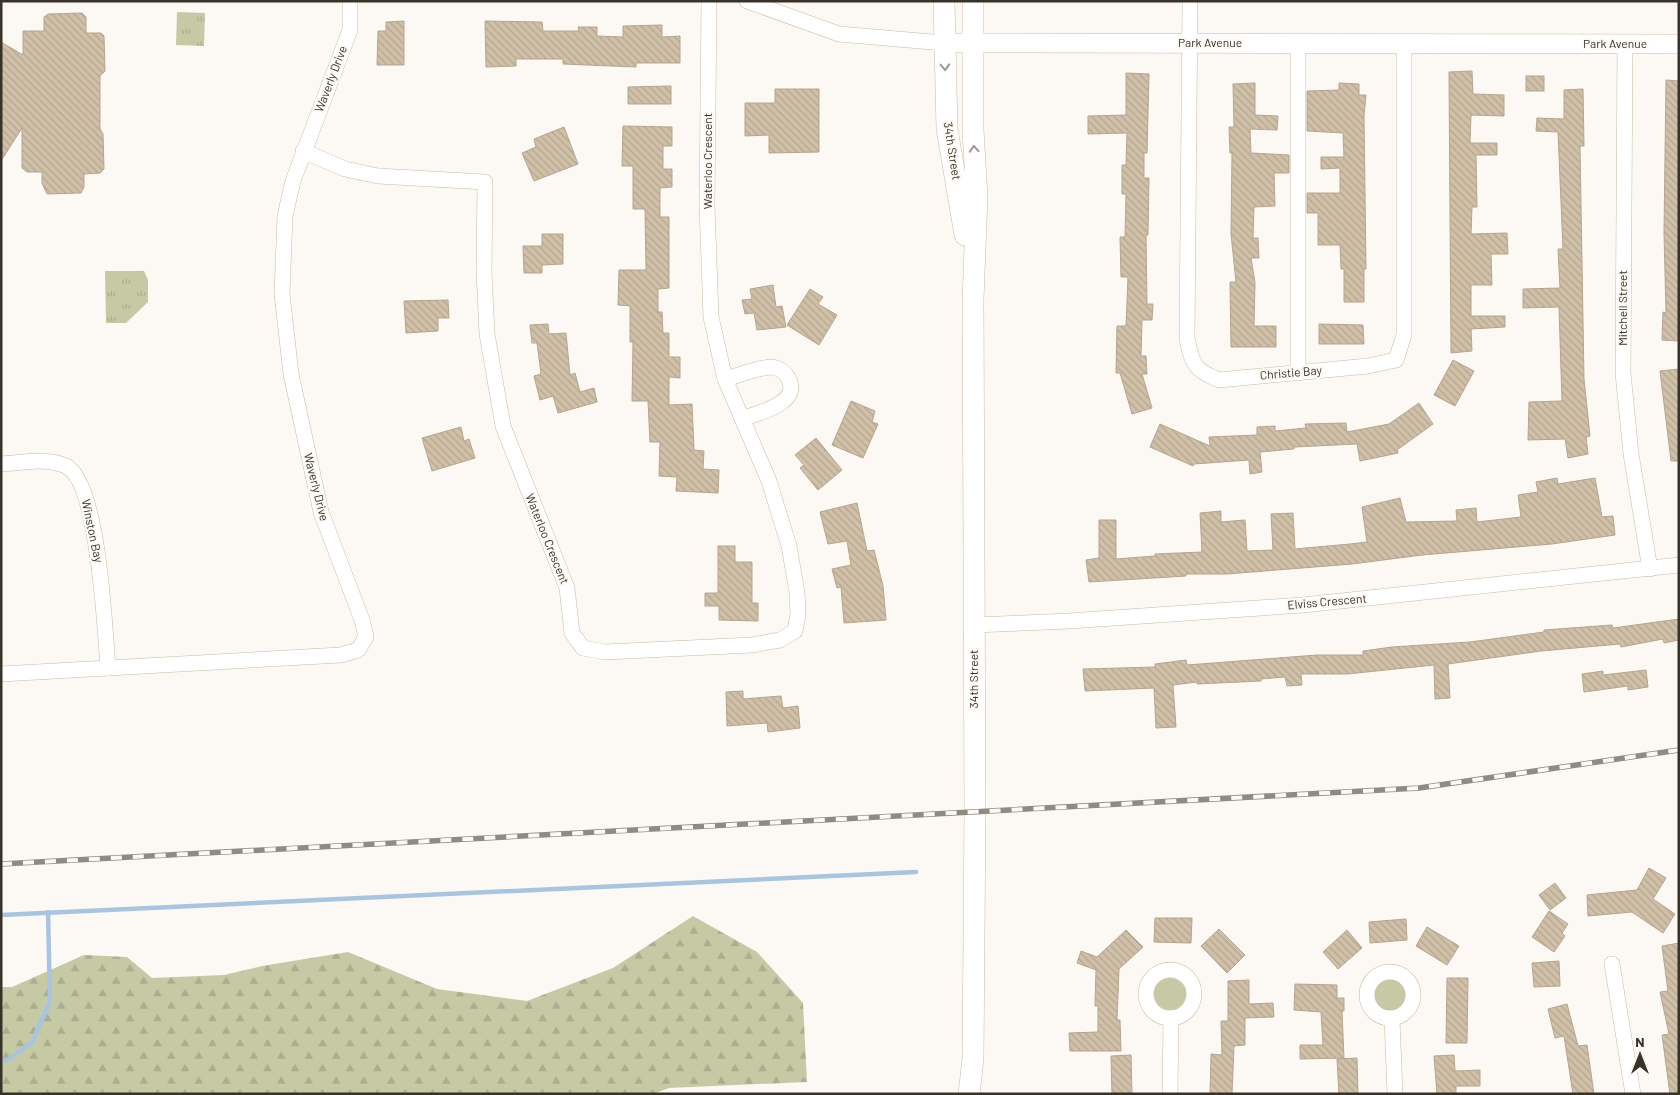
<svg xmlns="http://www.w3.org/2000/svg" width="1680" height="1095" font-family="Barlow,sans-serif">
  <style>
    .green { fill: #c5caa5 }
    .forest { fill: url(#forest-firs) }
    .park { fill: url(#park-tufts) }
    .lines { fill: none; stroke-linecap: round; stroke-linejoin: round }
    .stream { stroke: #a7c4e1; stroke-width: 4.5 }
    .building { fill: url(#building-back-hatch); stroke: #b5a58d }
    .minor-casing { stroke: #cabaa1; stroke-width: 16 }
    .tertiary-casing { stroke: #cabaa1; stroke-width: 20 }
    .secondary-casing { stroke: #cabaa1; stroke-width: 22 }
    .minor { stroke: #fff; stroke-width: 15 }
    .tertiary { stroke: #fff; stroke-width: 19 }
    .secondary { stroke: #fff; stroke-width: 21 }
    .rail-casing { stroke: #8f8b83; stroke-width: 5.5 }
    .rail { stroke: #fcf9f4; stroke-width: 4; stroke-dasharray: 11; stroke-linecap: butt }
    .oneway { stroke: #9c9894 }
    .labels { text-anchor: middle; stroke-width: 4.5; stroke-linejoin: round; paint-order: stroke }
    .street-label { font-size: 12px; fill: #383228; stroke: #fcf9f4 }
  </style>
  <defs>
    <pattern id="forest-firs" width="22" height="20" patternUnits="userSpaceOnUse" patternTransform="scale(1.25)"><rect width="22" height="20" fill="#c5caa5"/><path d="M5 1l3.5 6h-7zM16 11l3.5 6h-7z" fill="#aaae8e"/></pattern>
    <pattern id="park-tufts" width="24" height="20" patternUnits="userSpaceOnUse" patternTransform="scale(1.25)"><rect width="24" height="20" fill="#c5caa5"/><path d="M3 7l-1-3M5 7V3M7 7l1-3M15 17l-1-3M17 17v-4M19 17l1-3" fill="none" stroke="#aaae8e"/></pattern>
    <pattern id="building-back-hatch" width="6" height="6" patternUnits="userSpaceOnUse" patternTransform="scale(1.25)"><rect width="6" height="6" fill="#d0c0a7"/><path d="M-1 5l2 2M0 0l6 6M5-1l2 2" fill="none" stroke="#b3a590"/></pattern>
  </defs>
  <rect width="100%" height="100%" fill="#fcf9f4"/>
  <g class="green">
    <circle cx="1170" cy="994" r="16"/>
    <circle cx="1390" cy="995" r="16"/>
  </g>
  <path class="forest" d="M693 916 757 952 803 1003 807 1082 669 1088 653 1094H1V987H12L84 955 127 957 152 978 224 975 262 966 348 952 437 989 527 1001 613 968Z"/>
  <g class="park">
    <path d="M177 12 205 13 204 46 176 45Z"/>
    <path d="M105 271H144L148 280V302L126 323H106Z"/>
  </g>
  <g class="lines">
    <g class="stream">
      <path d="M1 915 916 872"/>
      <path d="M1 1060H8L32 1042 50 1001 48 912"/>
    </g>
  </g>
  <g class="building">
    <path d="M82 13 86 17V33H101L104 36 105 71 100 76V129L103 134 104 169 100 173 84 174V187L81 193 47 194 42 183V172H27L22 168V128L1 161V42L23 55V31H44V17L48 14Z"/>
    <path d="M404 21V65H377L378 31H386V22Z"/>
    <path d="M485 21 542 22 543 31H579L578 27H597V36L623 37V26L662 25V37L680 36V63H636V67L563 64V59H516V66L486 67Z"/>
    <path d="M1472 71 1473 94 1504 95V116L1471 115 1470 143H1497V155H1476L1477 207H1472L1471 234 1507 233 1508 254H1491L1492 285H1471V316H1505V327L1471 329 1472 351 1451 353 1449 72Z"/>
    <path d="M1126 73 1149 74 1147 153H1144V178H1149L1148 235H1146L1147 304H1153L1152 320H1142L1141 356H1146L1147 374H1142L1152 408 1132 414 1120 373H1116L1117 326H1126L1128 277H1121L1120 237H1125L1126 194H1122V165H1126L1127 133 1088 134V116L1126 115Z"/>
    <rect x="1526" y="76" width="18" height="15"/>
    <path d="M1666 80 1679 81V341L1662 340 1663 312 1666 313 1664 233Z"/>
    <path d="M1255 83V115L1278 116 1277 130 1250 129 1251 153 1289 155V173H1274L1275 206 1254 207 1253 238H1258L1259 258H1251L1255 283 1254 326H1276V347H1231L1230 282H1236L1231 234 1232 153H1230L1229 127H1234L1233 84Z"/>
    <path d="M1339 83 1359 84V95H1366L1364 116 1366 269H1364V302H1344V269H1341L1340 245H1318V213H1307V193H1340V168L1321 169V157H1344L1343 133 1307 131V91L1339 90Z"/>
    <path d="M671 86V104H628V87Z"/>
    <path d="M775 89H819V152L769 153V135L745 136V103H775Z"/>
    <path d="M1583 89 1584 146H1580L1584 379 1590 436 1586 437 1588 454 1568 458 1565 439 1528 440 1529 402 1562 401 1559 307 1523 308V289L1560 288 1558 249H1563L1558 132 1536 131 1537 118 1564 119V90Z"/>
    <path d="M623 126 672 127V146H663V169H672V187L660 188V217H669V288L658 289V312H662L663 333H669V357H680V378L669 377V405L692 404 694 450 704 451 703 469 719 470 718 493 676 491 677 477 659 476 660 442H650L648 401H632L633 342H630V306L618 305 619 270H646L645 209H633V166H622Z"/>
    <path d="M564 127 578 164 534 181 522 153 536 147 534 139Z"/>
    <path d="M542 234H563V264L542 265V273H524L523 246H542Z"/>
    <path d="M773 285 776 307 782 306 786 327 757 330 754 313 745 314 742 300 752 299 750 289Z"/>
    <path d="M810 289 823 297 818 304 837 315 819 345 787 325Z"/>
    <path d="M448 300 449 318H438V331L406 333 404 301Z"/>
    <path d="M548 324 549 334 566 333 570 375 575 373 580 392 594 388 597 402 558 413 553 396 540 400 534 376 541 374 537 343H532L530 325Z"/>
    <path d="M1319 324 1363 325 1364 344H1319Z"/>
    <path d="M1453 360 1474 371 1455 406 1434 395Z"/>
    <path d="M1679 369V461H1671L1660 371Z"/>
    <path d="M851 401 875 411 872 422 878 424 863 458 832 445Z"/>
    <path d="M1419 403 1433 424 1397 450 1398 453 1360 461 1357 444 1294 447V449L1260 452 1262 472 1250 474 1249 460 1194 464 1193 466 1150 447 1160 424 1210 446 1209 437 1257 435V427L1275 426V431L1306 428 1305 424 1346 423 1347 432 1389 424Z"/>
    <path d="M461 427 464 441 469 439 475 458 432 471 422 438Z"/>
    <path d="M816 438 842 470 818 490 800 468 804 465 795 455Z"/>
    <path d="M1557 478 1558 484 1595 478 1602 517 1613 516 1615 535 1552 544 1422 555 1352 564 1227 574H1186V576L1089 582 1086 560 1099 558V520H1116V559L1155 556V554L1202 552 1200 513 1221 511V522L1245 520 1247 551 1273 550 1271 514 1293 513 1295 549 1350 544 1367 542 1362 507 1400 498 1406 522 1457 521 1456 510 1476 508 1477 522 1521 517 1518 495 1538 492 1536 482Z"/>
    <path d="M857 503 867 551 874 550 883 586 886 620 844 623 841 587 837 588 832 569 851 565 847 541 828 544 820 512Z"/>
    <path d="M718 546H735V562H752V603H758V621L719 620V606H705V593H718Z"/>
    <path d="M1679 619V640L1664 643 1663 639 1621 647 1620 644 1541 651 1448 664 1450 698 1435 699 1434 665 1347 674H1301L1302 685 1287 686 1285 677 1261 679V681L1197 684V682L1173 685 1176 727 1156 728 1154 688 1085 691 1083 669 1155 667V664L1186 660 1187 665 1317 655H1363V651L1392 647 1470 642 1544 632V630L1612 625 1613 628Z"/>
    <path d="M1646 670 1648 687 1628 690V686L1584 692 1582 674 1603 671V675Z"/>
    <path d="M743 691V699L781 696 783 708 798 706 800 728 768 732 767 723 727 726 726 692Z"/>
    <path d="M1649 868 1666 878 1653 899 1675 914 1663 933 1632 912 1588 916 1587 895 1637 890Z"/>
    <path d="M1555 883 1566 898 1550 910 1539 895Z"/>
    <path d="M1549 911 1568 924 1562 933 1565 936 1554 952 1532 937Z"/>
    <path d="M1155 918H1192L1191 943 1154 942Z"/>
    <path d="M1406 919 1407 940 1370 943 1369 922Z"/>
    <path d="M1427 927 1459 946 1447 965 1416 946Z"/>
    <path d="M1219 929 1245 955 1227 973 1201 946Z"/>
    <path d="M1126 930 1143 947 1119 969 1117 1020H1120L1121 1051H1070L1069 1033 1098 1032V1006H1095L1096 970 1077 963 1081 951 1097 957Z"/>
    <path d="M1347 930 1362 948 1338 969 1323 952Z"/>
    <path d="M1679 943V1094H1670L1662 1035 1669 1034 1660 992 1668 991 1662 946Z"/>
    <path d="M1559 961 1560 986 1534 987 1532 963Z"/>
    <path d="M1447 978H1468L1467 1043H1446Z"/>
    <path d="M1249 980V1004L1273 1003 1274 1017 1245 1018V1045L1234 1046 1232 1094H1210L1211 1054 1222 1055 1221 1021H1228V981Z"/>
    <path d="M1295 984 1337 985V998H1344V1011H1342L1344 1058 1300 1059V1045H1323L1321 1012 1294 1010Z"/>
    <path d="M1567 1004 1578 1046 1587 1045 1594 1094H1573L1564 1036 1555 1038 1548 1009Z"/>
    <path d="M1131 1055 1132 1094H1112L1111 1056Z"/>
    <path d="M1454 1055 1455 1071 1480 1070V1086H1456V1094H1437L1434 1056Z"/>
    <path d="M1357 1058 1358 1094H1339L1337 1059Z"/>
  </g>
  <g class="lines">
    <g class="minor-casing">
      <g id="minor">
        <path d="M747 1 839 34 944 43"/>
        <path d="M1190 1 1187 338C1192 364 1194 370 1219 380L1368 366 1396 360 1404 335V44"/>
        <path d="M1298 43V373"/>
        <path d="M1625 44 1623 373 1631 454 1650 569"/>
        <path d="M303 151 345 169 378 176 485 182 484 272 487 334 503 426 567 588 572 633 583 648 605 652 752 645 780 640 795 631 798 614 797 592 789 546 769 481 725 379 711 317 707 205 709 1"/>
        <path d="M725 379C740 375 756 368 771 367 777 367 784 371 787 376 804 403 760 412 742 419"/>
        <path d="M1 464C21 463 47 457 66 466 99 482 105 632 108 668"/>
        <path d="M974 625 1069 621 1303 605 1679 565"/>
        <path d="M1 674 341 655 358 650 366 637 362 620 321 512 291 374 282 294 285 216 293 181 350 30V1"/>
        <path d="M1612 964 1633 1094"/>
        <circle cx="1170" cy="994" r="24"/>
        <circle cx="1390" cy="995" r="23"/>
        <path d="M1392 1019 1395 1094"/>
        <path d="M1170 1094 1171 1018"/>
      </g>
    </g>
    <g class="tertiary-casing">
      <path id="tertiary" d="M944 43 1679 44"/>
    </g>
    <g class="secondary-casing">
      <g id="secondary">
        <path d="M944 1 947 129 965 235"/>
        <path d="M969 1094 973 1059 975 812 973 300 977 197 973 130V1"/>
      </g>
    </g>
    <use href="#minor" class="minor"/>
    <use href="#tertiary" class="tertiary"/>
    <use href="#secondary" class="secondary"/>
    <g class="rail-casing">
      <path id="rail" d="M1 864 1419 788 1679 750"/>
    </g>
    <use href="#rail" class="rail"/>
  </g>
  <defs><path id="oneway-chevron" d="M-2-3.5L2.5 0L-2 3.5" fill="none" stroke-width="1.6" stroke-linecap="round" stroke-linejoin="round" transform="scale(1.25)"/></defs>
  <g class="oneway">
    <use href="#oneway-chevron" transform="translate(945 67) rotate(88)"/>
    <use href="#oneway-chevron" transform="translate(974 149) rotate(-94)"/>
  </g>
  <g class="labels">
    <g class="street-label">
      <text x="1210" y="47">Park Avenue</text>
      <text x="1615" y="48">Park Avenue</text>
      <text transform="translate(331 79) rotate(-69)" y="4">Waverly Drive</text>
      <text transform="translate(952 151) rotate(81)" y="4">34th Street</text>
      <text transform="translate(708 161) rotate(-90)" y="4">Waterloo Crescent</text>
      <text transform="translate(1623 308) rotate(-90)" y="4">Mitchell Street</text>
      <text transform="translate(1291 373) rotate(-5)" y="4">Christie Bay</text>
      <text transform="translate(316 487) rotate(76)" y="4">Waverly Drive</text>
      <text transform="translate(92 531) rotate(78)" y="4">Winston Bay</text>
      <text transform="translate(547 539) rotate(68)" y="4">Waterloo Crescent</text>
      <text transform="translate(1327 602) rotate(-5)" y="4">Elviss Crescent</text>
      <text transform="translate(974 679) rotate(-90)" y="4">34th Street</text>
    </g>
  </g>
  <rect width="1680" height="1095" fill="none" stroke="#383228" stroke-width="5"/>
  <g transform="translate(1640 1055)" stroke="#fcf9f4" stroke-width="4" paint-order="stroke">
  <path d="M0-4L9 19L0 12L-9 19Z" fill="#383228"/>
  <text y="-8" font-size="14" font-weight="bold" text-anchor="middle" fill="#383228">N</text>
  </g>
</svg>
